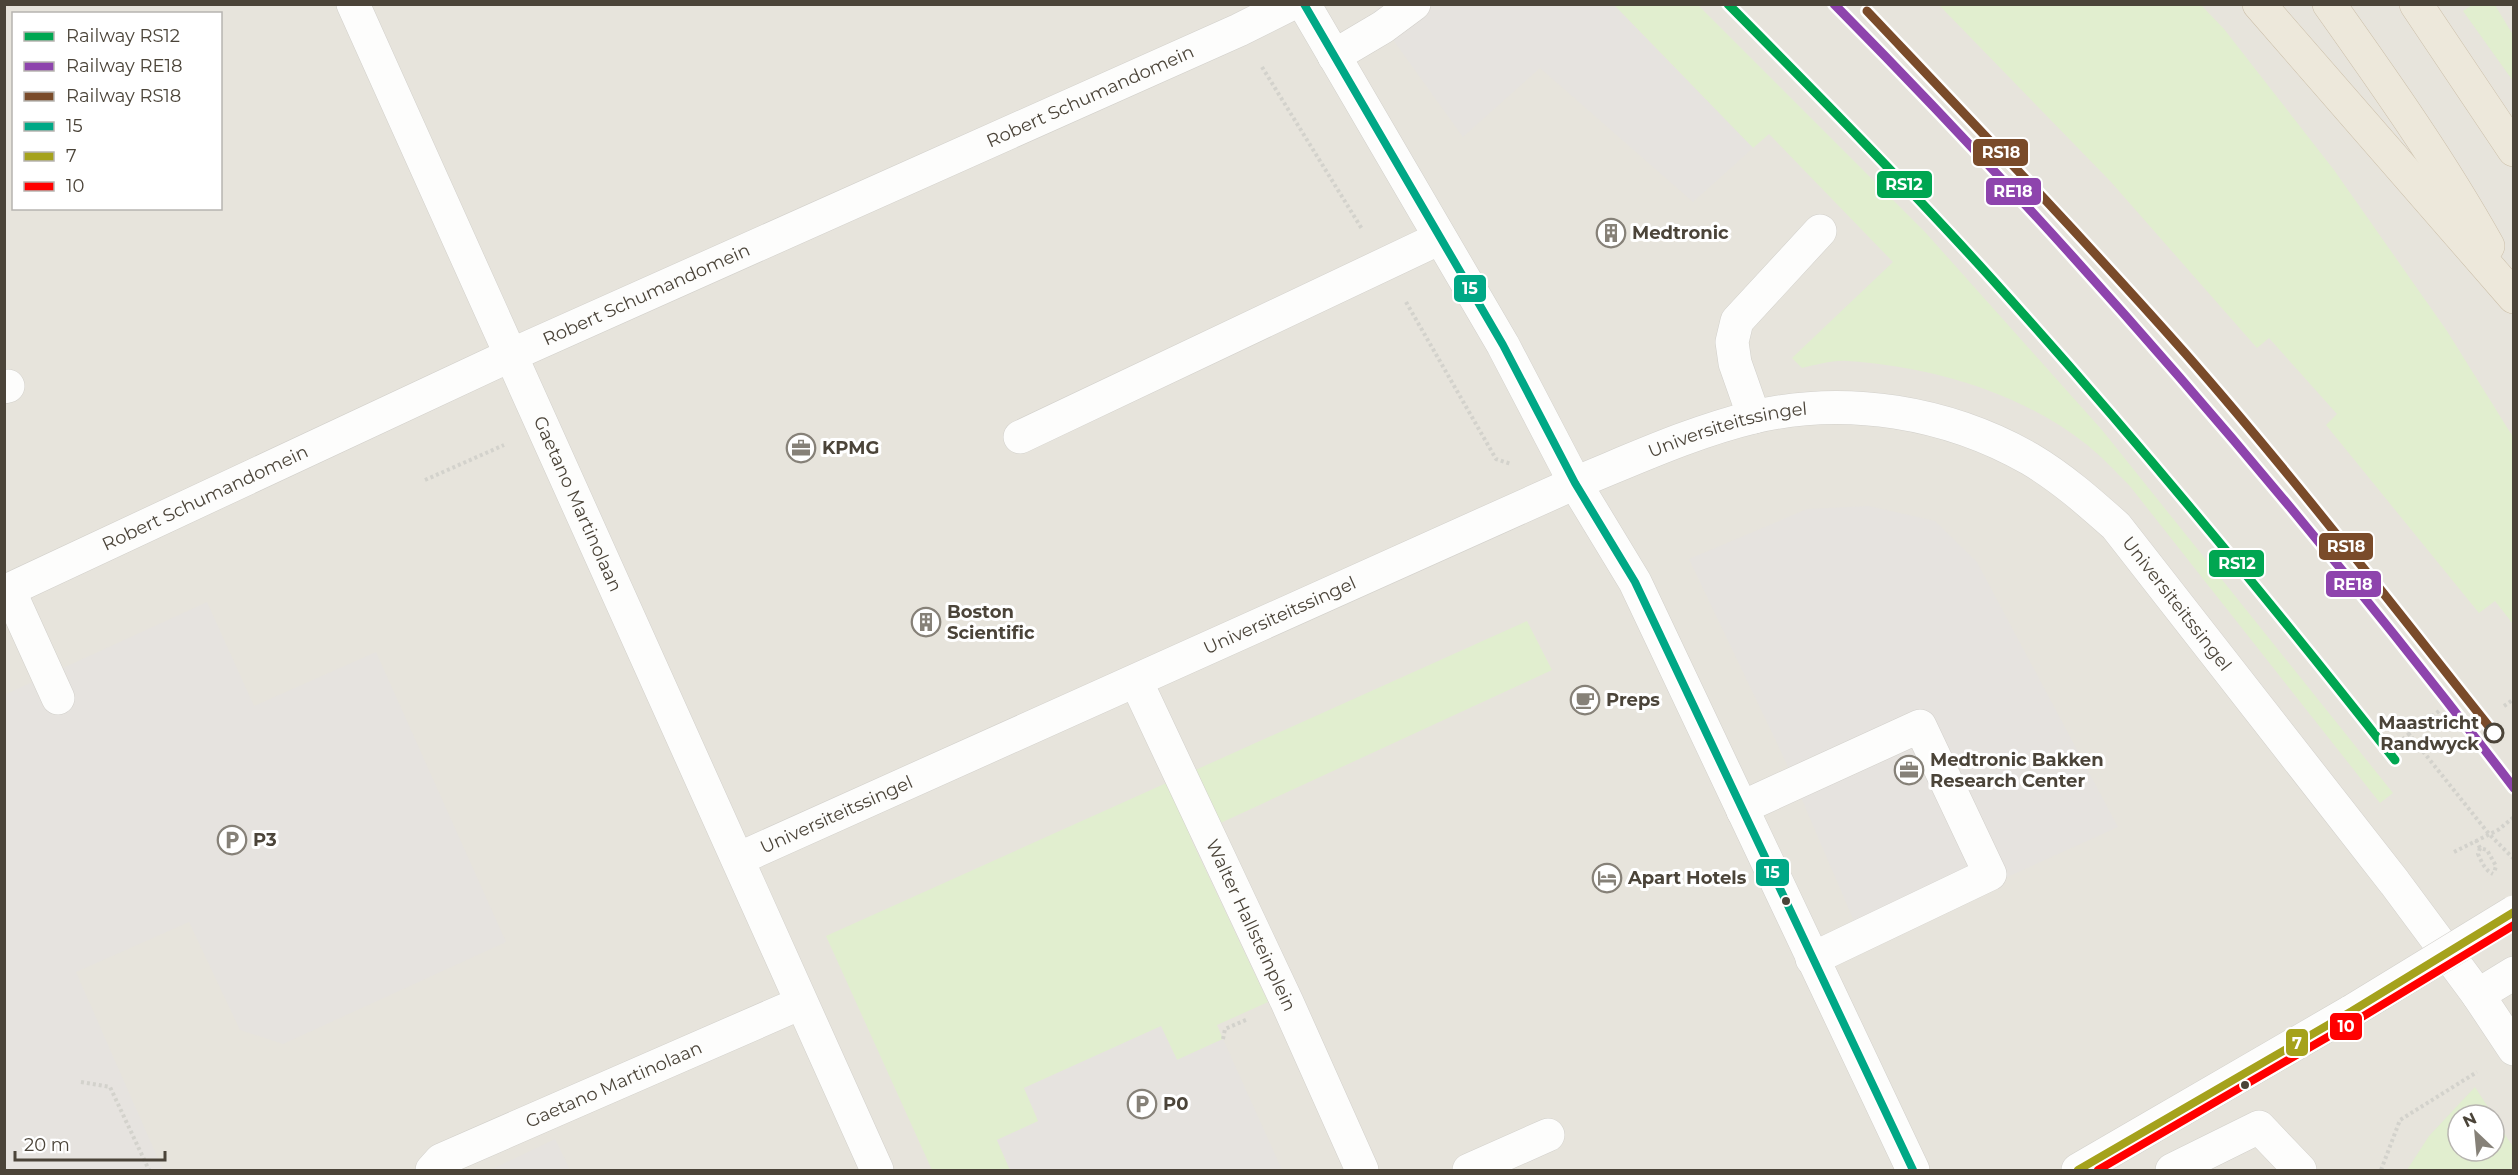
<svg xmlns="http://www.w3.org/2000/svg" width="2518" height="1175" font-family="Montserrat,sans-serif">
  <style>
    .residential { fill: #e7e4dc; fill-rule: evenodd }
    .green { fill: #e1eecf }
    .parking { fill: #e6e3df }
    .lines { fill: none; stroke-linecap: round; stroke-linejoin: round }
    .minor-casing { stroke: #d2d0cb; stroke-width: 34 }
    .highway-casing { stroke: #ccbfa9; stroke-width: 34 }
    .path { stroke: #d3d2cc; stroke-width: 4; stroke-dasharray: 3 3; stroke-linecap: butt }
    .minor { stroke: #fdfdfc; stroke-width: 33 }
    .highway { stroke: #ede8db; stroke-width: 33 }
    .minor-bridge-casing { stroke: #d2d0cb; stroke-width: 34; stroke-linecap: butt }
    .minor-bridge { stroke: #fdfdfc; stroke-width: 33 }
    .bus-1-casing { stroke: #fff; stroke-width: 12 }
    .bus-2-casing { stroke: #fff; stroke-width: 12 }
    .bus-3-casing { stroke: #fff; stroke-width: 12 }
    .bus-1 { stroke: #00a886; stroke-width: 8 }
    .bus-2 { stroke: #a5a21c; stroke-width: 8 }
    .bus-3 { stroke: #f00; stroke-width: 8 }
    .rail-1-casing { stroke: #fff; stroke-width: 14 }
    .rail-2-casing { stroke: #fff; stroke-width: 14 }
    .rail-3-casing { stroke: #fff; stroke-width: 14 }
    .rail-1 { stroke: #00a651; stroke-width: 9 }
    .rail-2 { stroke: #8e44ad; stroke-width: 9 }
    .rail-3 { stroke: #7a4b2a; stroke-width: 9 }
    .stop-dot { fill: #fff; stroke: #4b4439; stroke-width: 3 }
    .bus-dot { fill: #4b4439; stroke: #fff; stroke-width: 2 }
    .labels { text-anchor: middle; stroke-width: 6; stroke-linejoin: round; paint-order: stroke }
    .street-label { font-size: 18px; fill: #4b4439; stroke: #fff }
    .poi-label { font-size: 18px; font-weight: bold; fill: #4b4439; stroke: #fff; text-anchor: start }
    .stop-label { font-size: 18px; font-weight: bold; fill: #4b4439; stroke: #fff; text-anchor: end }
    .line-badge { stroke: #fff; stroke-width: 2 }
    .badge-label { font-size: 16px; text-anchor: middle; font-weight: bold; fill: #fff }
  </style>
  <rect width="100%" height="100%" fill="#f4f2ee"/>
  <path class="residential" d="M5 5H2513V1170H5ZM14 14H220V208H14ZM2458 1115H2494V1151H2458Z"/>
  <g class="green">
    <path d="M2474 4 2495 5 2513 35V81L2463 11Z"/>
    <path d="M1614 5H1698L1925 232 2102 430 2393 793 2380 803 2129 485C2115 471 2101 456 2086 444 2020 392 1929 366 1847 361 1833 360 1816 365 1802 368L1792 358 1893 262 1769 134 1753 148Z"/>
    <path d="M1939 5H2201L2224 29 2334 170 2447 331 2513 437V624L2495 601 2479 613 2326 425 2337 414 2269 338 2257 348 2111 182Z"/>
    <path d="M1527 621 1552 670 1190 837 1268 1002 1217 1025 1223 1039 1177 1060 1161 1027 1024 1088 1039 1121 997 1140 1010 1170H932L826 936Z"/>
    <path d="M2475 1087 2493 1115H2458V1151H2494V1117L2513 1147V1170H2407L2429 1136Z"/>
  </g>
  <g class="parking">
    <path d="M1383 4 1614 5 1753 148 1693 202 1540 68 1463 137 1373 12Z"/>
    <path d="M1869 506 1935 521 1977 562 2118 827 1863 942 1784 758 1689 559 1807 509Z"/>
    <path d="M207 602 254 706 376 652 506 942 283 1044 240 1030 189 922 76 972 163 1170H5L4 695Z"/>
    <path d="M1161 1026 1177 1060 1223 1039 1282 1170H1010L997 1140 1038 1121 1024 1088Z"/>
    <path d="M555 1139 570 1170H490Z"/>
  </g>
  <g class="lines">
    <g class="minor-casing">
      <g id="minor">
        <path id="s1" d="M353 4 877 1170"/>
        <path d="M1304 4 1503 345 1575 483 1635 582 1913 1170"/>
        <path d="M1334 56 1383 27 1414 4"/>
        <path d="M4 387 8 386"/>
        <path d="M1754 417 1735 363 1732 342 1737 321 1820 231"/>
        <path d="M1020 437 1440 238"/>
        <path d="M9 590 58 698"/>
        <path id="s2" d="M4 592 511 355 1239 30 1291 4"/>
        <path id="s3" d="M1136 681 1287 1002 1362 1170"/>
        <path d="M1743 811 1745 806 1920 726 1990 874 1812 959"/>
        <path id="s4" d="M738 859 1575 483C1634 459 1692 432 1754 417 1846 395 1948 412 2030 459 2062 478 2089 502 2116 526L2395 883 2478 995 2514 1049"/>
        <path d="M2478 995 2514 973"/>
        <path id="s5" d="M432 1170 441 1160 801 1003"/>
        <path d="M1469 1170 1548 1135"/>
        <path d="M2078 1170 2352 1011"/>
        <path d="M2172 1170 2259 1127 2300 1170"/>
      </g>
    </g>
    <g class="highway-casing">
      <g id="highway">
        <path d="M2259 4 2514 297"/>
        <path d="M2329 4C2385 83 2441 162 2488 246"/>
        <path d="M2416 4 2514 150"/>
      </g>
    </g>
    <g class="path">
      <path d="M1262 67 1362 229"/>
      <path d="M1406 302 1496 459 1511 464"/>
      <path d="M425 480 504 445"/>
      <path d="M2504 706 2514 699"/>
      <path d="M2439 711 2409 734 2489 834 2514 859"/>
      <path d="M2398 743 2409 734"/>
      <path d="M2476 840 2480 848 2487 850 2496 866 2494 873"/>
      <path d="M2480 848 2478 854C2482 863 2485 870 2493 874"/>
      <path d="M2454 852 2498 830 2514 817"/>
      <path d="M1223 1039 1225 1029 1248 1019"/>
      <path d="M81 1082 110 1087 149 1170"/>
      <path d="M2381 1170 2400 1120 2477 1072"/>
    </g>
    <use href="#minor" class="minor"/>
    <use href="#highway" class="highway"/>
    <g class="minor-bridge-casing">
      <path id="minor-bridge" d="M2352 1011 2514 912"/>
    </g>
    <use href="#minor-bridge" class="minor-bridge"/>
    <g class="bus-1-casing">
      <path id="bus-1" d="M1304 4 1503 345 1575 483 1635 582 1913 1170"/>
    </g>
    <g class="bus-2-casing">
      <path id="bus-2" d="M2078 1170 2352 1011 2514 912"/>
    </g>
    <g class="bus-3-casing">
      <path id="bus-3" d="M2098 1170 2357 1020 2514 925"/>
    </g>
    <use href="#bus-1" class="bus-1"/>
    <use href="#bus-2" class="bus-2"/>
    <use href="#bus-3" class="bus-3"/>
    <g class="rail-1-casing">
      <path id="rail-1" d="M1728 4C1817 94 1906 184 1991 278 2132 434 2265 595 2395 760"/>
    </g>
    <g class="rail-2-casing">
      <path id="rail-2" d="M1834 4C2078 251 2304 513 2514 788"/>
    </g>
    <g class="rail-3-casing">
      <path id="rail-3" d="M1867 11C1974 124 2082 237 2185 353 2293 476 2393 606 2495 734"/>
    </g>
    <use href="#rail-1" class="rail-1"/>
    <use href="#rail-2" class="rail-2"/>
    <use href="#rail-3" class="rail-3"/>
  </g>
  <defs>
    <g id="building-ring" transform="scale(1.5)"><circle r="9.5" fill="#fff" stroke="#868178" stroke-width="1.5"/><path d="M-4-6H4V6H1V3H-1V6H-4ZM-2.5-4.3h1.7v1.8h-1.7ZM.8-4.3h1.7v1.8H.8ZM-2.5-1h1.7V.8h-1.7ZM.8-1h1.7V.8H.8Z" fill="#868178"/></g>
    <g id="office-ring" transform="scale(1.5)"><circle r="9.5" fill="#fff" stroke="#868178" stroke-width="1.5"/><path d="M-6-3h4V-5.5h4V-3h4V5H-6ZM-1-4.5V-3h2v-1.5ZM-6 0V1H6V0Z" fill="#868178"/></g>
    <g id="cafe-ring" transform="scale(1.5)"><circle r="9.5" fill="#fff" stroke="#868178" stroke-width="1.5"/><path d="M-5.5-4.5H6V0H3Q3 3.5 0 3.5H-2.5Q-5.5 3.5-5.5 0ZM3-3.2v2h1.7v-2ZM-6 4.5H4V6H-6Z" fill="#868178"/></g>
    <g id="parking-ring" transform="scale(1.5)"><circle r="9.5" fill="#fff" stroke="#868178" stroke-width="1.5"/><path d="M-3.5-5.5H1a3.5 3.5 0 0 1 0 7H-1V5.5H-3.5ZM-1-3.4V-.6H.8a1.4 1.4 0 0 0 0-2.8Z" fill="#868178"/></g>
    <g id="hotel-ring" transform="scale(1.5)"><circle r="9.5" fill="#fff" stroke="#868178" stroke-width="1.5"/><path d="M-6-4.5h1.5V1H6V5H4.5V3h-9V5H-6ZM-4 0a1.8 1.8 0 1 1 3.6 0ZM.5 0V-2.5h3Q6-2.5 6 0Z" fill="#868178"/></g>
  </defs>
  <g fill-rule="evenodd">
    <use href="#building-ring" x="1611" y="233"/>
    <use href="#office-ring" x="801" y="448"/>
    <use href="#building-ring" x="926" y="622"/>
    <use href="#cafe-ring" x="1585" y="700"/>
    <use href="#office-ring" x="1909" y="770"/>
    <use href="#parking-ring" x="232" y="840"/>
    <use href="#hotel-ring" x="1607" y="878"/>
    <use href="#parking-ring" x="1142" y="1104"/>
  </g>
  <circle class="stop-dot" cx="2494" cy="733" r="9"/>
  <g class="bus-dot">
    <circle cx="1786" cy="901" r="5"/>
    <circle cx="2245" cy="1085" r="5"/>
  </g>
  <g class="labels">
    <g class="street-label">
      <text dy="6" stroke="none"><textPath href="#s2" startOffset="1194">Robert Schumandomein</textPath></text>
      <text dy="6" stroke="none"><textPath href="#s2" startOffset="708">Robert Schumandomein</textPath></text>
      <text dy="6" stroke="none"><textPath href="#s4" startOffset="1080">Universiteitssingel</textPath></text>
      <text dy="6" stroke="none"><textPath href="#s2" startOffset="222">Robert Schumandomein</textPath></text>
      <text dy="6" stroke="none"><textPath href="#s1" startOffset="548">Gaetano Martinolaan</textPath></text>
      <text dy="6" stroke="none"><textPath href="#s4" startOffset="1602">Universiteitssingel</textPath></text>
      <text dy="6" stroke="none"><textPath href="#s4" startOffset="594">Universiteitssingel</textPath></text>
      <text dy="6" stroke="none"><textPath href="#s4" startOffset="108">Universiteitssingel</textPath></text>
      <text dy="6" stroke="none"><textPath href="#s3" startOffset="270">Walter Hallsteinplein</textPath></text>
      <text dy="6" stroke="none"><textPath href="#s5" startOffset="202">Gaetano Martinolaan</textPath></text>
    </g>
    <g class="poi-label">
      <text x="1632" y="239">Medtronic</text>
      <text x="822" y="454">KPMG</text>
      <text x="947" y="618">Boston<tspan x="947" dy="21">Scientific</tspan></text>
      <text x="1606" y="706">Preps</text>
      <text x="1930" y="766">Medtronic Bakken<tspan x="1930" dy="21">Research Center</tspan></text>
      <text x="253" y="846">P3</text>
      <text x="1628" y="884">Apart Hotels</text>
      <text x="1163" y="1110">P0</text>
    </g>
    <g class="stop-label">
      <text x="2479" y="729">Maastricht<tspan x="2479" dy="21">Randwyck</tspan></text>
    </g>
  </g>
  <g class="line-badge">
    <rect x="1972" y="138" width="57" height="29" rx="6" fill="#7a4b2a"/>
    <rect x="1876" y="170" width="57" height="29" rx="6" fill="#00a651"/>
    <rect x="1985" y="177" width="57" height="29" rx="6" fill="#8e44ad"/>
    <rect x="1453" y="274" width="34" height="29" rx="6" fill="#00a886"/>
    <rect x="2318" y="532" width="56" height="29" rx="6" fill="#7a4b2a"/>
    <rect x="2208" y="549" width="57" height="29" rx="6" fill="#00a651"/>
    <rect x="2325" y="570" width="57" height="28" rx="6" fill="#8e44ad"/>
    <rect x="1755" y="858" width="35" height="29" rx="6" fill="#00a886"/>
    <rect x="2329" y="1012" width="34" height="29" rx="6" fill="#f00"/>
    <rect x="2285" y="1028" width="24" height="29" rx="6" fill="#a5a21c"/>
  </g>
  <g class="badge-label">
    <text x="2001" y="158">RS18</text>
    <text x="1904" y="190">RS12</text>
    <text x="2013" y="197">RE18</text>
    <text x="1470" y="294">15</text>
    <text x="2346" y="552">RS18</text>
    <text x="2237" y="569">RS12</text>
    <text x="2353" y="590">RE18</text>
    <text x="1772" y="878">15</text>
    <text x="2346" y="1032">10</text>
    <text x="2297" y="1049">7</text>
  </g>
  <rect width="2518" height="1175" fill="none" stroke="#4b4439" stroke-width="12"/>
  <rect x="12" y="12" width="210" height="198" fill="#ffffff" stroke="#b7b4b0" stroke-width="1.5"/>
  <rect x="24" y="32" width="30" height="9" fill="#00a651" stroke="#b7b4b0" stroke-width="1.5"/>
  <text x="66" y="42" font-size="18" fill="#4b4439">Railway RS12</text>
  <rect x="24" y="62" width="30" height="9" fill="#8e44ad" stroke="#b7b4b0" stroke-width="1.5"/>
  <text x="66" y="72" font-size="18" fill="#4b4439">Railway RE18</text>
  <rect x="24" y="92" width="30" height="9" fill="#7a4b2a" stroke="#b7b4b0" stroke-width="1.5"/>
  <text x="66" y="102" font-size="18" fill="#4b4439">Railway RS18</text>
  <rect x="24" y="122" width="30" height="9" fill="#00a886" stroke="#b7b4b0" stroke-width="1.5"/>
  <text x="66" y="132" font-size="18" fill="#4b4439">15</text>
  <rect x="24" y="152" width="30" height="9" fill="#a5a21c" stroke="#b7b4b0" stroke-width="1.5"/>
  <text x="66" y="162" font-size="18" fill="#4b4439">7</text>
  <rect x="24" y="182" width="30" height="9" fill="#ff0000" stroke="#b7b4b0" stroke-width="1.5"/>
  <text x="66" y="192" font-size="18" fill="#4b4439">10</text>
  <g transform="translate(2476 1133) rotate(334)"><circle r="28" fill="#ffffff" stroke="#b7b4b0" stroke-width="1.5"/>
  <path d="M0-4.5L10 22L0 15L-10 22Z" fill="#868178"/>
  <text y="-9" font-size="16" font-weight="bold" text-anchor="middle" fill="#4b4439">N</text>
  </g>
  <path d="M15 1151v9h150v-9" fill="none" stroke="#4b4439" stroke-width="3"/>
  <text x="24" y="1151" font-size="18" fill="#4b4439" stroke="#ffffff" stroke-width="4.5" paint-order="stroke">20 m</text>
</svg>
